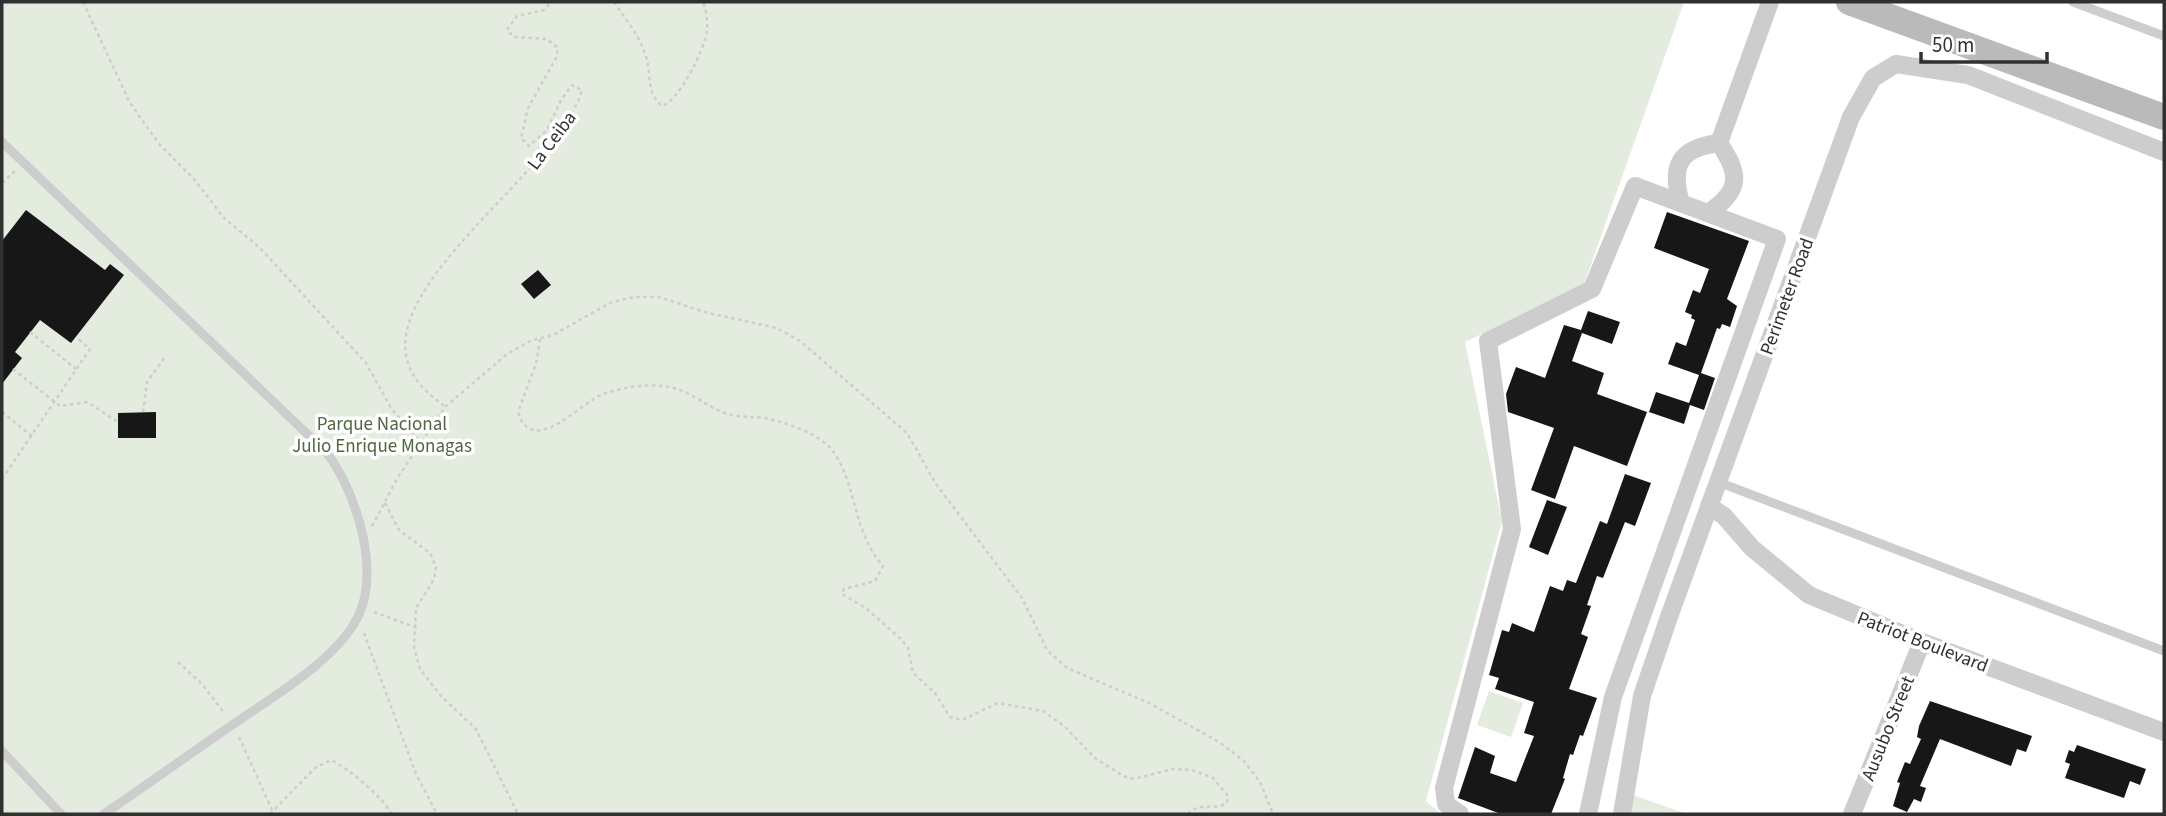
<svg xmlns="http://www.w3.org/2000/svg" width="2166" height="816" font-family="'Source Sans 3',sans-serif">
  <style>
    .green { fill: #e4ecdf }
    .building { fill: #171717 }
    .lines { fill: none; stroke-linecap: round; stroke-linejoin: round }
    .path { stroke: #cdcdcd; stroke-width: 2.5; stroke-dasharray: 3.5 3.5; stroke-linecap: butt }
    .lane { stroke: #cdcdcd; stroke-width: 9 }
    .street { stroke: #cdcdcd; stroke-width: 18 }
    .secondary { stroke: #bababa; stroke-width: 26 }
    .labels { text-anchor: middle; stroke-width: 7; stroke-linejoin: round; paint-order: stroke }
    .street-label { font-size: 19px; fill: #303030; stroke: #fff }
    .park-label { font-size: 19px; fill: #4e6940; stroke: #fff }
  </style>
  <rect width="100%" height="100%" fill="#fff"/>
  <g class="green">
    <path d="M2 2H1684L1583 287 1465 342 1502 521 1426 801 1441 814H2Z"/>
    <path d="M1489 691 1523 703 1511 737 1477 725Z"/>
    <path d="M1630 794 1687 814H1625Z"/>
  </g>
  <g class="building">
    <path d="M26 210 105 270 110 264 124 275 71 343 40 320 15 352 22 358 2 384V241Z"/>
    <path d="M1667 212 1749 241 1727 299 1737 306 1730 327 1722 324 1720 329 1717 328 1701 373 1715 378 1704 410 1690 405 1684 424 1649 412 1656 392 1689 403 1699 375 1668 364 1676 342 1686 346 1695 320 1691 318 1692 315 1685 312 1693 290 1700 293 1709 269 1654 248Z"/>
    <path d="M538 270 551 285 534 299 521 284Z"/>
    <path d="M1588 311 1620 322 1612 344 1582 333 1572 361 1604 373 1597 394 1647 412 1627 466 1574 446 1555 499 1531 490 1554 428 1508 412 1506 394 1516 367 1545 378 1564 325 1581 330Z"/>
    <path d="M156 412V438H118V413Z"/>
    <path d="M1625 474 1651 483 1635 526 1625 522 1603 578 1597 576 1587 605 1591 606 1581 634 1588 637 1569 689 1597 698 1583 736 1580 735 1573 755 1570 754 1563 778 1565 779 1551 814H1501L1458 798 1475 747 1495 756 1490 773 1516 782 1534 736 1524 733 1534 702 1495 689 1499 678 1489 675 1502 630 1509 632 1512 623 1534 632 1550 586 1563 591 1567 580 1576 583 1600 521 1607 524Z"/>
    <path d="M1547 500 1567 507 1548 555 1529 547Z"/>
    <path d="M1930 701 2032 736 2026 752 2017 749 2011 766 1940 739 1920 786 1926 788 1921 802 1914 799 1907 812 1893 806 1900 783 1897 782 1905 762 1910 764 1921 739 1917 737 1919 726Z"/>
    <path d="M2077 745 2146 769 2140 785 2130 781 2124 798 2065 778 2070 764 2065 762 2069 750 2074 752Z"/>
  </g>
  <g class="lines">
    <g class="path">
      <path d="M83 2 130 103 160 145 194 179 224 218 259 247 366 363 391 408 420 442"/>
      <path d="M614 2C627 22 644 40 648 65 650 80 649 96 662 106 679 101 706 47 707 30 708 20 706 10 703 2"/>
      <path d="M2 183 15 171"/>
      <path d="M2 238 3 239"/>
      <path d="M30 332 76 369"/>
      <path d="M540 339 536 364 518 412C532 459 582 402 601 395 622 387 647 383 669 387 688 390 705 405 722 412 736 418 750 416 764 418 786 422 822 434 835 454 858 491 853 532 883 566L875 581 844 589 842 594 867 609 902 640 908 648 913 673 935 693 950 717 962 720 998 703 1043 711 1064 726 1095 758 1123 776 1134 779 1173 769 1192 770 1213 778 1228 796 1227 803C1214 811 1200 801 1188 814"/>
      <path d="M13 369 60 406 87 402 118 422"/>
      <path d="M444 406C430 395 416 384 409 366 377 283 560 170 582 90L572 85 561 100 547 130 529 146 521 138 528 108 556 58 558 48 547 39 514 37 507 30 517 16 544 10 551 2"/>
      <path d="M2 412 32 436"/>
      <path d="M143 412 147 382 165 357"/>
      <path d="M2 479 90 349 76 337"/>
      <path d="M385 503 399 530 430 553 436 567 434 579 416 608 414 647 420 669 441 696 476 729 518 814"/>
      <path d="M372 526 398 477 445 407 507 354 532 340 553 335 612 302 634 297H659L708 313 777 328 800 341 907 433 936 484 1022 598 1047 650 1067 668 1149 703 1219 742 1244 761 1260 782 1273 814"/>
      <path d="M374 612 417 628"/>
      <path d="M364 633 416 774 437 814"/>
      <path d="M178 662 202 684 225 714"/>
      <path d="M239 737 272 810"/>
      <path d="M270 814 315 768 331 760C351 770 380 795 392 814"/>
    </g>
    <g class="lane">
      <path d="M2073 2 2164 36"/>
      <path d="M2 142 327 453C358 495 383 577 354 624 329 664 274 696 235 723 191 753 148 784 104 814"/>
      <path d="M1718 482 2164 651"/>
      <path d="M2 751 61 814"/>
    </g>
    <g class="street">
      <path d="M1719 143 1770 2"/>
      <path d="M1681 203C1670 166 1679 148 1719 143"/>
      <path d="M1708 213C1742 190 1740 174 1719 143"/>
      <path d="M1709 506 1724 516 1752 548 1809 595 1922 642 2164 732"/>
      <path d="M1460 814 1446 804 1444 788 1512 529 1488 341 1592 289 1635 186 1777 239 1613 697 1588 814"/>
      <path d="M1622 814 1642 696 1670 614 1851 117 1873 78 1896 64 1968 75 2164 152"/>
      <path d="M1852 814 1922 642"/>
    </g>
    <path class="secondary" d="M1849 2 2164 117"/>
  </g>
  <g class="labels">
    <g class="street-label">
      <text transform="translate(551 140) rotate(-53)" y="7">La Ceiba</text>
      <text transform="translate(1786 296) rotate(-70)" y="7">Perimeter Road</text>
      <text transform="translate(1923 641) rotate(21)" y="7">Patriot Boulevard</text>
      <text transform="translate(1887 728) rotate(-68)" y="7">Ausubo Street</text>
    </g>
    <g class="park-label">
      <text x="382" y="430">Parque Nacional<tspan x="382" dy="22">Julio Enrique Monagas</tspan></text>
    </g>
  </g>
  <rect width="2166" height="816" fill="none" stroke="#303030" stroke-width="7"/>
  <path d="M1921 52v10h126v-10" fill="none" stroke="#303030" stroke-width="3.5"/>
  <text x="1932" y="52" font-size="21" fill="#303030" stroke="#ffffff" stroke-width="5" paint-order="stroke">50 m</text>
</svg>
